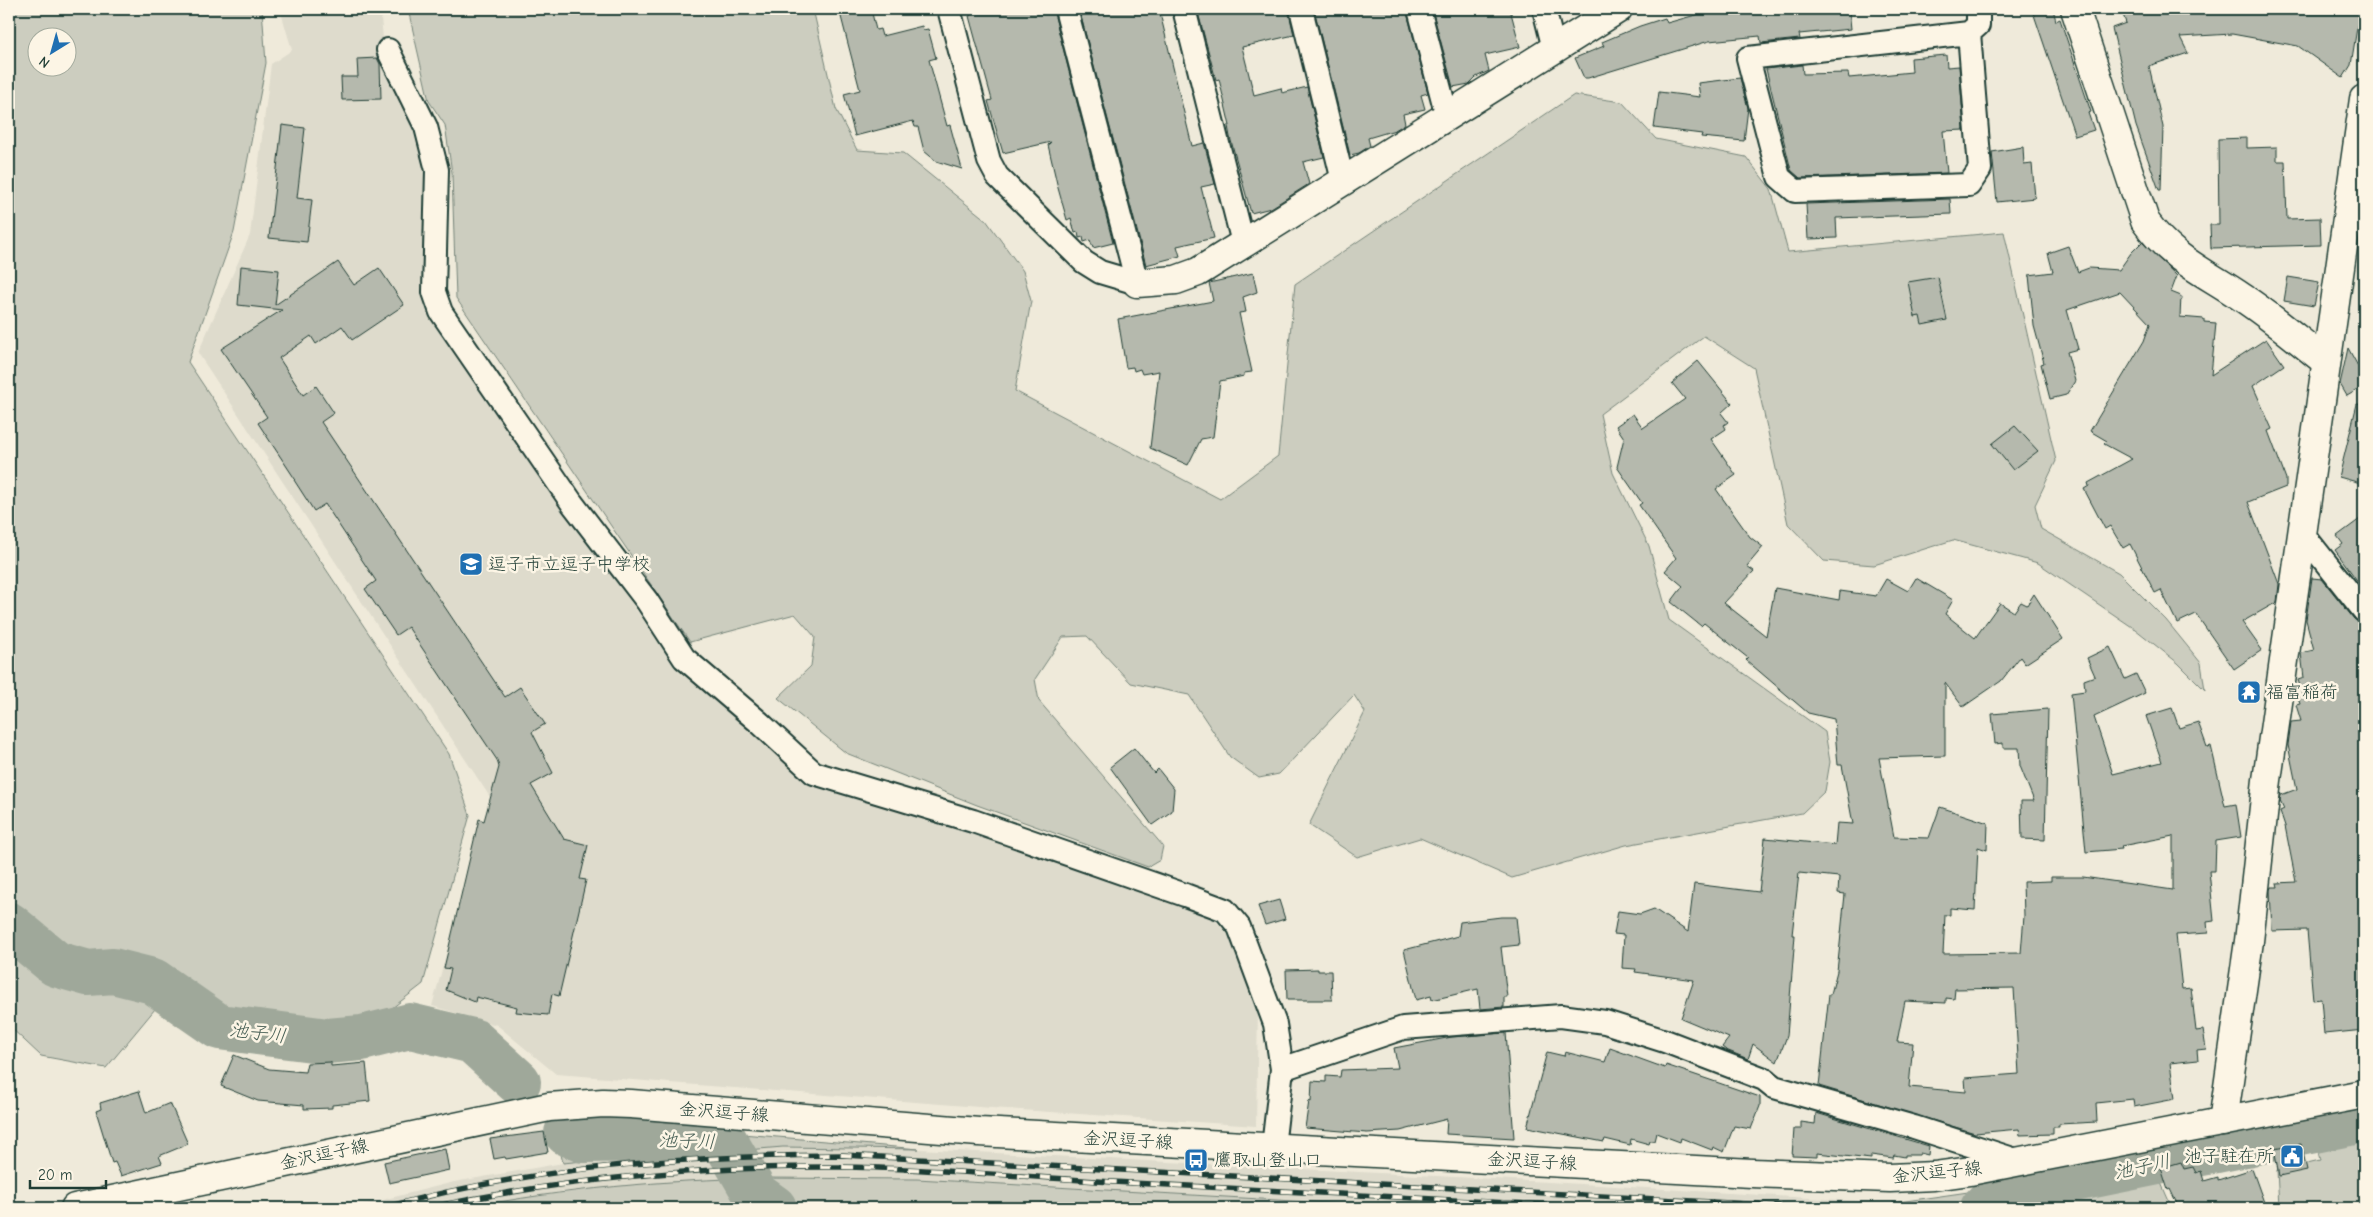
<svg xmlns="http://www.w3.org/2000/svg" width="2373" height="1217" font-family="'Comic Neue','Klee One',sans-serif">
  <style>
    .built { fill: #dedbcc }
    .green { fill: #cccdbf; stroke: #76857a; fill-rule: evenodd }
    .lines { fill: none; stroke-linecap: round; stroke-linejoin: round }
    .river { stroke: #9fa89a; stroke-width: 46 }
    .building { fill: #b5b9ad; stroke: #1f3d34; fill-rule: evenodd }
    .minor-casing { stroke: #1f3d34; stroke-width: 26 }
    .tertiary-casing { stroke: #1f3d34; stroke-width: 31 }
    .secondary-casing { stroke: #1f3d34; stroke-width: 31 }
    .minor { stroke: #fcf5e5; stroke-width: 22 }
    .tertiary { stroke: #fcf5e5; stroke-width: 28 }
    .secondary { stroke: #fcf5e5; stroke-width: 28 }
    .rail-casing { stroke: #1f3d34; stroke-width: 5.5 }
    .rail { stroke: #fcf5e5; stroke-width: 4; stroke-dasharray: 11; stroke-linecap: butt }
    .labels { text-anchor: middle; stroke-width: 5; stroke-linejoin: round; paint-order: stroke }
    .poi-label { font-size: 18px; fill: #1f3d34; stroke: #fcf5e5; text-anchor: start }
    .street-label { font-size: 18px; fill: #1f3d34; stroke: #fcf5e5 }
    .water-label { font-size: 19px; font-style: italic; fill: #455d53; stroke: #fcf5e5 }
  </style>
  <rect width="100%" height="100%" fill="#efeada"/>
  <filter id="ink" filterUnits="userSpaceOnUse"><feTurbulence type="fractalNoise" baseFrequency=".02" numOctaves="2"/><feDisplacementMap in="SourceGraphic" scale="10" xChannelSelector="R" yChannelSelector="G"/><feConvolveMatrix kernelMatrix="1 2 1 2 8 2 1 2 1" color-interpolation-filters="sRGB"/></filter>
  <g filter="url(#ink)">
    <g class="built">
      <path d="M280 9H380L385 57 433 170 427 279 422 285 428 310 680 673 769 742 809 781 1206 910 1232 939 1258 1009 1256 1126 992 1108 556 1074 497 1025 432 1006 490 797 198 353 250 235 271 64 292 50Z"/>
      <path d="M783 1147 919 1149 1549 1182 1892 1203 1970 1205 1967 1208H1414L917 1179 764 1178 747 1150Z"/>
      <path d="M717 1148 733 1179 566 1191 466 1208H351L454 1182 563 1163Z"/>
    </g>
    <g class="green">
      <path d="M9 9H262L266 63 234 232 188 362 449 754 470 815 423 984 374 1022 155 1009 106 1068 41 1056 9 1026ZM38 38H68V68H38Z"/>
      <path d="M408 9H813L836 109 857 150 903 153 986 220 1023 271 1031 301 1015 391 1220 499 1278 456 1295 284 1574 95 1622 102 1656 139 1746 157 1771 189 1788 252 2004 232 2056 461 2035 505 2041 529 2119 573 2166 620 2201 663 2205 690 2178 663 2135 629 2038 563 1953 540 1874 565 1824 561 1788 524 1754 368 1704 336 1600 414 1613 473 1649 546 1669 620 1825 732 1830 762 1825 791 1802 813 1626 845 1512 878 1420 838 1357 857 1309 825 1365 712 1354 695 1279 774 1259 778 1230 757 1189 695 1131 683 1087 636 1063 637 1035 679 1039 701 1163 846 1160 860 1148 867 977 805 846 753 778 698 811 666 815 637 795 614 690 642 456 298 452 173 445 125 429 101Z"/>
      <path d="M594 1127 710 1133 717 1148 563 1163 555 1129Z"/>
      <path d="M2364 1129V1208H2279L2277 1170 2320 1160 2315 1139Z"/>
      <path d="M742 1134 919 1149 783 1147 747 1150Z"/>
      <path d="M2154 1167 2172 1208H2059L2001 1205 2008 1198Z"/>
      <path d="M764 1178 917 1179 1414 1208H466C564 1189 664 1180 764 1178Z"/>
      <path d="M1982 1190 1970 1205 1892 1203Z"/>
    </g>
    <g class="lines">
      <g class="river">
        <path d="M9 925 56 964 88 973 113 971 153 981 219 1027 328 1041 362 1038 410 1026 473 1041 518 1082"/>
        <path d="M567 1133 583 1140 723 1138 756 1195 774 1208"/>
        <path d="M1983 1208 1995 1195 2364 1120"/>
      </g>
    </g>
    <g class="building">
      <path d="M839 9H871L876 30 880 29 882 36 922 26 923 30 928 29 936 58 929 60 947 126 950 125 962 169 936 161 924 151 918 127H915L913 121 855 136 844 94 860 90Z"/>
      <path d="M970 9H1053L1113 243 1093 248 1090 240 1084 242 1083 237 1079 238 1078 232 1075 233 1071 218 1067 220 1058 188 1048 145 1051 142 1003 153 988 101 992 100 969 16 971 15Z"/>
      <path d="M1079 9H1159L1192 146 1204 143 1215 184 1201 187 1214 238 1177 246 1180 256 1146 265Z"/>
      <path d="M1197 9H1288L1294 35 1242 47 1254 95 1281 88 1282 93 1307 87 1324 157 1303 162 1309 184 1271 208 1251 213 1230 137 1228 126H1230L1219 79 1216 80Z"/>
      <path d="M1314 9H1406L1428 93 1421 95 1425 109 1403 114 1405 124 1395 130 1368 138 1370 146 1359 153 1350 155Z"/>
      <path d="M1432 9H1510L1520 47 1485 55 1489 71 1476 77 1469 84 1453 87Z"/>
      <path d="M1717 9H1849L1851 29 1799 34 1800 39 1761 43 1760 36 1709 41 1588 78H1584L1575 58 1604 46 1602 42 1640 26 1665 18 1667 23Z"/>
      <path d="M2032 9H2053L2056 21 2060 19 2091 112 2088 113 2094 130 2075 136Z"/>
      <path d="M2121 9H2360L2351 65 2343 78 2298 46 2232 34 2180 37 2188 53 2149 66 2163 127 2161 190H2159L2136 126 2112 28 2126 23Z"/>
      <path d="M1946 55 1947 67 1959 66 1964 130 1943 131 1947 173 1800 178 1791 170 1766 69 1802 65 1803 74 1848 73 1849 78 1912 72 1911 58Z"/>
      <path d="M377 58 380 64 381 99 342 100 341 77H358L357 59Z"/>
      <path d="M1740 78 1748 108 1744 141 1701 137 1702 134 1654 128 1659 92 1700 97 1698 83Z"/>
      <path d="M282 125 305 128 297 198 312 200 307 242 269 238Z"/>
      <path d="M2247 138V148L2277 147V161H2285L2287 219 2320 218 2321 245 2211 248 2210 225H2219L2218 139Z"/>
      <path d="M2023 147 2024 165 2032 164 2035 198 1997 202 1992 152Z"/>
      <path d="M1950 199 1951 214 1836 218 1837 238 1808 239 1806 204Z"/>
      <path d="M2142 242 2177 276 2171 292 2181 296 2180 317 2204 319V322L2216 323 2211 375 2266 339 2284 365 2253 386 2272 429 2268 431 2286 479V487L2248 502 2279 584 2277 602 2242 622 2262 650 2234 669 2196 614 2177 623 2161 590 2155 593 2130 544 2123 548 2110 526 2105 529 2084 489 2089 486 2088 483 2132 459 2104 444 2107 441 2090 431 2144 341 2150 324 2120 292 2067 310 2078 349 2067 352 2075 381 2066 395 2050 399 2041 364 2044 363 2034 326 2029 275 2053 272 2048 253 2068 246 2078 272 2089 268 2119 270 2131 253Z"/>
      <path d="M338 262 354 285 379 268 404 305 352 340 342 326 316 344 311 336 279 358 303 395 316 386 334 413 321 422 505 697 520 687 545 724 532 732 553 773 531 785 564 839 588 845 580 879 586 880 559 996 552 994 548 1015 516 1012 517 1007 476 997 475 1002 446 990 451 969 444 968 479 819 484 821 499 767 497 760 408 627 396 635 365 589 376 581 325 504 314 511 294 480 295 479 258 423 267 417 221 349 282 310 238 305 241 266 279 270 275 305Z"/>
      <path d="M1253 273 1257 292 1243 297 1246 312 1239 313 1252 372 1244 373V376L1220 381 1213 437 1201 439 1188 465 1150 448 1159 371 1142 374 1140 369 1134 371 1133 367 1126 368 1118 319 1213 301 1209 283Z"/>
      <path d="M1938 277 1947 320 1922 325 1920 316 1915 317 1908 282Z"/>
      <path d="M2288 277 2319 282 2314 306 2284 301Z"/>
      <path d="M2348 348 2364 377V386L2347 396 2340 384Z"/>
      <path d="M1698 361 1732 403 1721 413 1728 422 1724 425 1726 429 1711 439 1736 475 1716 489 1750 537 1763 547 1747 566 1754 571 1724 603 1766 636 1775 588 1839 600 1840 591 1876 596 1886 579 1908 591 1916 578 1953 600 1945 614 1975 638 2000 603 2014 612 2021 602 2027 605 2034 594 2063 639 2025 664 2020 657 2001 681 1963 707 1945 683V756L1879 758 1894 837 1929 838 1940 807 1988 823 1987 850 1978 847 1975 910 1950 908V915H1945L1943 954 2021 953 2024 916 2023 882 2051 881V877H2083L2173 890V836L2121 846 2122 849 2086 852 2071 693 2085 691 2084 680 2095 676 2087 658 2110 647 2125 679 2136 674 2145 693 2094 717 2113 774 2162 762 2146 716 2172 708 2179 728 2198 722 2207 747 2211 746 2225 806 2236 804 2241 837 2216 841 2215 871H2209L2214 921 2207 922 2208 933 2176 935 2182 989 2191 988 2196 1031 2203 1030 2206 1049 2197 1050 2198 1060 2170 1063 2175 1099 2134 1107 2133 1099 2096 1103 2097 1122 2059 1124V1127H2053V1134L2020 1135 2019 1129 1975 1133 1819 1086 1829 994H1831L1837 971 1840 944 1845 894 1838 893 1839 877 1799 873 1792 935H1795L1787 1036 1777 1062 1753 1044 1748 1059 1726 1050 1722 1047 1729 1038 1681 1018 1694 980 1635 972 1636 969 1622 968 1624 935 1614 934 1618 911 1640 914 1654 909 1688 932 1694 884 1759 892 1765 838 1835 845 1837 823 1853 824 1842 765H1838L1834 719 1808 713 1746 660 1748 658 1704 623 1701 626 1671 602 1683 586 1665 571 1676 558 1639 505 1642 503 1617 467 1624 438 1616 426 1633 414 1643 428 1685 399 1672 383ZM2014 988 2019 1074 1965 1078 1966 1092 1909 1087 1913 1043 1897 1042 1905 1001 1946 1003V998L1954 999 1955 989Z"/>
      <path d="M2357 404 2364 405V484L2339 477Z"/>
      <path d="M2015 426 2038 451 2013 470 1992 444Z"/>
      <path d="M2364 516V590L2335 550 2343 544 2337 536Z"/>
      <path d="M2312 578 2322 579 2354 619 2364 624V1030L2324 1034 2321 999 2313 1000 2307 930 2272 931 2270 890 2271 887H2278L2277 883 2296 882 2285 826 2280 811 2284 809 2280 800 2281 795 2297 789 2288 745 2291 722 2301 721 2296 705 2300 704 2298 698 2303 696 2298 680 2304 678 2301 653 2314 650 2306 620Z"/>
      <path d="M2048 709 2045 840 2022 839 2021 801H2034L2020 766 2019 748H2003V743L1995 744 1992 714Z"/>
      <path d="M1134 748 1154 773 1158 769 1174 789 1172 811 1152 825 1110 767Z"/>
      <path d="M1279 900 1285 919 1265 925 1258 906Z"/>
      <path d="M1501 917H1516L1519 945 1501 947 1507 997H1504V1007L1480 1009 1478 989 1432 1000 1431 996 1416 1000 1404 950 1458 936 1460 922Z"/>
      <path d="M1318 969V971H1331L1332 1000H1287L1286 970Z"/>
      <path d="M1506 1033 1514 1138 1446 1134 1447 1119 1400 1131 1367 1133 1305 1128 1309 1101 1311 1102 1312 1081 1326 1082V1076L1340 1077 1341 1070 1398 1068 1394 1048 1452 1037Z"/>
      <path d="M1610 1048 1665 1068 1666 1065 1760 1097V1106L1751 1129 1734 1126 1724 1152 1713 1147 1712 1150 1681 1138 1680 1142 1656 1133 1654 1141H1650L1649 1144 1631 1139 1630 1145 1605 1139 1604 1142 1527 1127 1547 1052 1564 1056 1565 1052 1605 1062Z"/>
      <path d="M234 1055 269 1069 305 1072 307 1063 331 1062V1066L366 1063 370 1101 332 1105V1108L304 1109V1105L258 1101 221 1086Z"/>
      <path d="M139 1091 146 1113 170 1103 188 1144 159 1156 162 1163 121 1176 115 1162 112 1163 96 1111 101 1109 100 1103Z"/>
      <path d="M1816 1113 1929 1146 1928 1155 1920 1153 1919 1155H1905V1157L1894 1155 1893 1158 1871 1155V1159L1817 1153V1157L1792 1156 1794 1129H1801V1122L1815 1124Z"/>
      <path d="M544 1132 548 1152 506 1159 505 1157 494 1159 490 1139Z"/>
      <path d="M2301 1144 2307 1170 2279 1176 2274 1149Z"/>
      <path d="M445 1149 449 1170 389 1183 384 1162Z"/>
      <path d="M2181 1162 2184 1169 2193 1167 2196 1173 2201 1171 2204 1181 2218 1177V1180L2252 1169 2266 1208H2179L2170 1189 2168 1190 2161 1168Z"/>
    </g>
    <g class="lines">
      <g class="minor-casing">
        <g id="minor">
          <path d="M949 9 989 161 997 176 1084 262 1100 272 1137 283 1066 9"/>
          <path d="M1184 9 1243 243"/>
          <path d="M1301 9 1343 181"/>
          <path d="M1419 9 1447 116"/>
          <path d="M1544 9 1554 49"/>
          <path d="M1969 33 1980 169 1969 185 1795 191 1779 177 1748 58 1969 33 1978 25V9"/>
          <path d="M388 50 426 127 437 170 434 292 441 312 572 503 647 601 684 658 760 723 814 773 973 821 1185 895 1225 910 1239 927 1275 1024 1282 1069 1273 1147"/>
          <path d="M2303 534 2364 611"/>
          <path d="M1282 1069 1403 1028 1561 1016 1605 1022 1665 1041 1764 1079 1774 1087 1914 1127 2019 1161"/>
        </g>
      </g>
      <g class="tertiary-casing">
        <g id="tertiary">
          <path d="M2075 9 2145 221C2174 261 2204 271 2243 298 2272 317 2298 340 2325 361"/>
          <path d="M1137 283 1176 280 1198 272 1618 9"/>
          <path d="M2223 1122 2249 941 2267 780 2364 99"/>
        </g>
      </g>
      <g class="secondary-casing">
        <path id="secondary" d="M75 1208 549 1107 603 1103 631 1104 979 1132 1752 1173 1890 1178 1934 1176 1970 1171 2364 1094"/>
      </g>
      <use href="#minor" class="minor"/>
      <use href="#tertiary" class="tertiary"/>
      <use href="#secondary" class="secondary"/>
      <g class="rail-casing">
        <g id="rail">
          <path d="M383 1208C532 1166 689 1156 843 1155L1822 1208"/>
          <path d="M427 1208C563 1179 701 1166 840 1167 931 1168 1022 1177 1113 1182 1277 1191 1441 1199 1605 1208"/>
        </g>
      </g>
      <use href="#rail" class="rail"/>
    </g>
  </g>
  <defs>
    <g id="school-square" transform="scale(1.25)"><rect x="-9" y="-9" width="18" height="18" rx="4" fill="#1f6fb2" stroke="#fcf5e5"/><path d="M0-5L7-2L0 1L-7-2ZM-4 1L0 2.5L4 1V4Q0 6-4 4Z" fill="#fff"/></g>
    <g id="temple-square" transform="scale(1.25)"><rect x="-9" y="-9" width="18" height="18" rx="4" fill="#1f6fb2" stroke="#fcf5e5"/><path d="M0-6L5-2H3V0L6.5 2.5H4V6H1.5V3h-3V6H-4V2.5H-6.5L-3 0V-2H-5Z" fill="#fff"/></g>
    <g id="civic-square" transform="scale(1.25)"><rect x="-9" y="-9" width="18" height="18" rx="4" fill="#1f6fb2" stroke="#fcf5e5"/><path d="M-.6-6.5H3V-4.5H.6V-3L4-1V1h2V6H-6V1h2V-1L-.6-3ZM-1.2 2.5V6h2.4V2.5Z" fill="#fff"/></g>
    <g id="bus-square" transform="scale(1.25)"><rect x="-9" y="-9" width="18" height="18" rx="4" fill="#1f6fb2" stroke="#fcf5e5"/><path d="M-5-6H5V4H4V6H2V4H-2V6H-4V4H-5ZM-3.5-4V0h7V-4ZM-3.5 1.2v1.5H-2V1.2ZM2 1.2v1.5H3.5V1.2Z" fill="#fff"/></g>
  </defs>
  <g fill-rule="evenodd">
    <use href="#school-square" x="471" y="564"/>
    <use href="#temple-square" x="2249" y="692"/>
    <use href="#civic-square" x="2292" y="1156"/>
    <use href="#bus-square" x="1196" y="1160"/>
  </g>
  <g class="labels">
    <g class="poi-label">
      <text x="488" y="570">逗子市立逗子中学校</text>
      <text x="2266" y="698">福富稲荷</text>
      <text x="2274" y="1162" text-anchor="end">池子駐在所</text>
      <text x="1214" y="1166">鷹取山登山口</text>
    </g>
    <g class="street-label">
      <text transform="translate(724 1112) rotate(4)" y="6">金沢逗子線</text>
      <text transform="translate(1128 1140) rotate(3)" y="6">金沢逗子線</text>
      <text transform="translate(324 1154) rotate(-12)" y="6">金沢逗子線</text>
      <text transform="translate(1532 1161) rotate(3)" y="6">金沢逗子線</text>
      <text transform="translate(1937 1172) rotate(-6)" y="6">金沢逗子線</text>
    </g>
    <g class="water-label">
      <text transform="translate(258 1032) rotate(7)" y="7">池子川</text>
      <text transform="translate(687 1140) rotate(2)" y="7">池子川</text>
      <text transform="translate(2142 1166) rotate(-12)" y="7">池子川</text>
    </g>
  </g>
  <rect width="2373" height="1217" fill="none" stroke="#fcf5e5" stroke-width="30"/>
  <rect x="15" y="15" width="2343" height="1187" fill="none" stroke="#1f3d34" stroke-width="2" filter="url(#ink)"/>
  <g transform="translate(52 52) rotate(217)"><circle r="24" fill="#fcf5e5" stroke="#a4ab9e"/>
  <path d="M0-4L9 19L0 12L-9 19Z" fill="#1f6fb2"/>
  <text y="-8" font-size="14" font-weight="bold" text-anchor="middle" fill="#1f3d34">N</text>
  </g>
  <path d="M30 1180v8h76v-8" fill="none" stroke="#1f3d34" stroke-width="2.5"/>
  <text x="38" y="1180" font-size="15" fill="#1f3d34" stroke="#fcf5e5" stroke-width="4" paint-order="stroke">20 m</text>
</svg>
